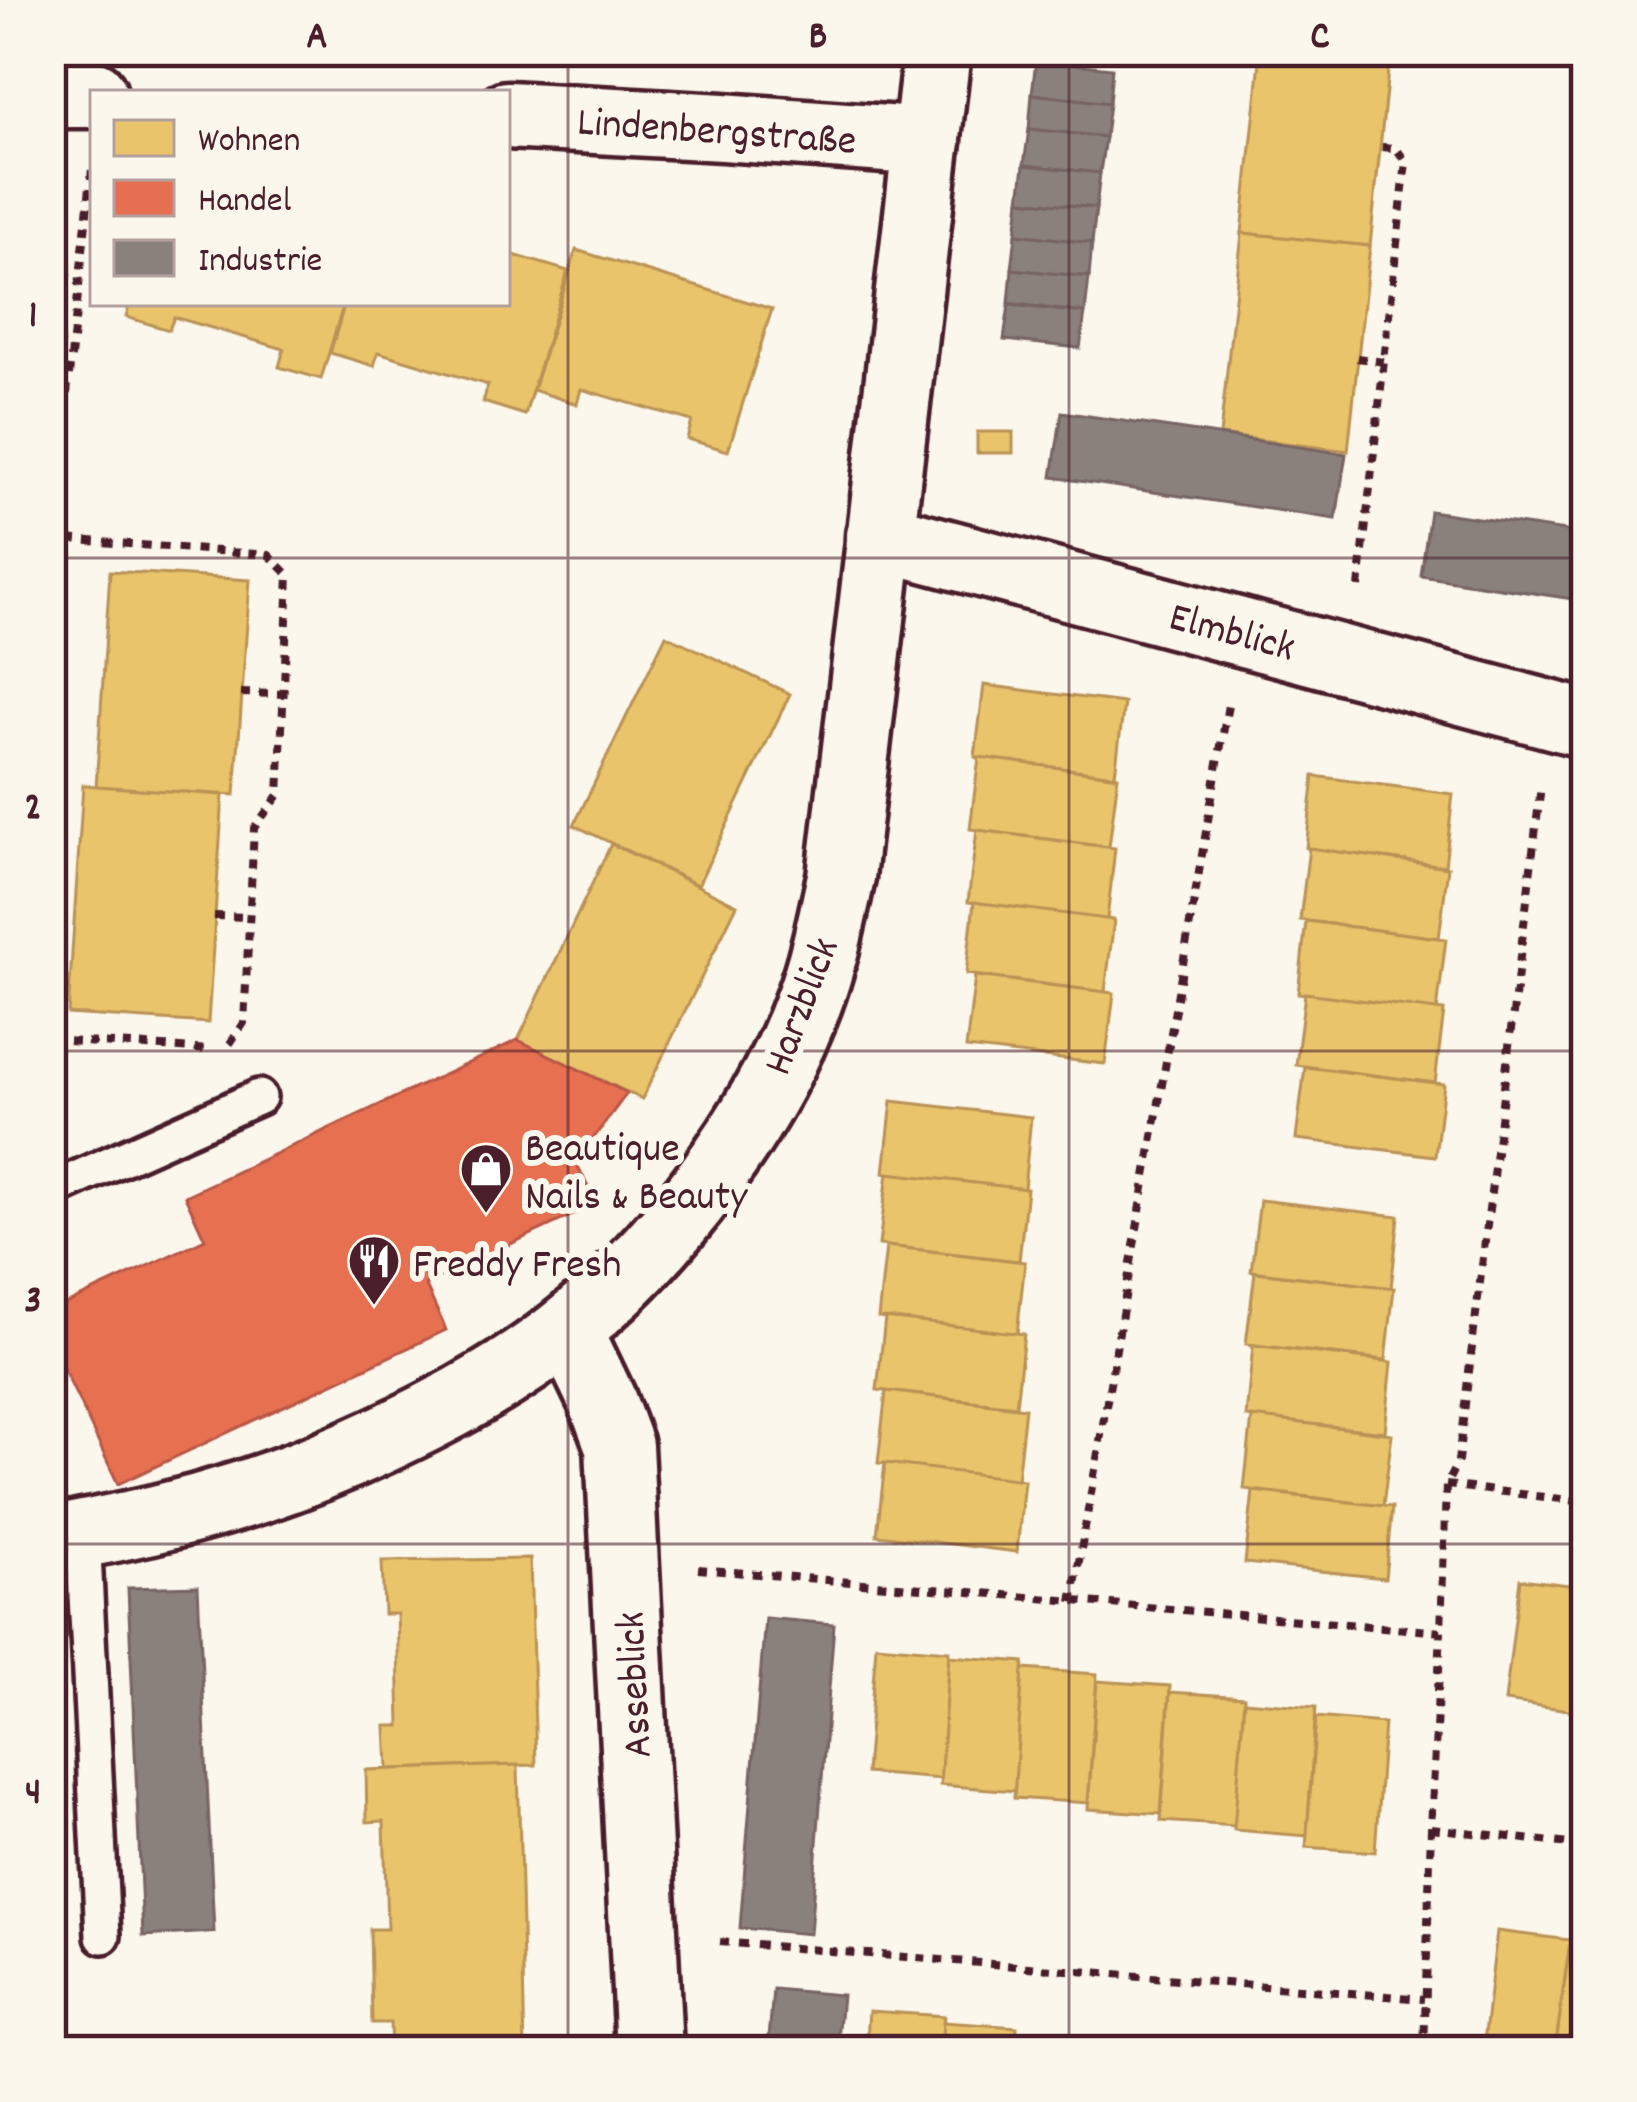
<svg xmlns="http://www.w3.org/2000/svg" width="1637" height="2102" font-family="Dekko,sans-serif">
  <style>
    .homes { fill: #e9c46a; stroke: #b99257; stroke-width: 3 }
    .shops { fill: #e76f51; stroke: #b85746; stroke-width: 3 }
    .industry { fill: #8a817c; stroke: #776464; stroke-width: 3 }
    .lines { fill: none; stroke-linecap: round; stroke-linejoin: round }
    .lane-casing { stroke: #4a1f2b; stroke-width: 42 }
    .street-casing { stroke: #4a1f2b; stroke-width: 75 }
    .path { stroke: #4a1f2b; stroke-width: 8; stroke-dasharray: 9 9; stroke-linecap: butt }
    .lane { stroke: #fbf7ec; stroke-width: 33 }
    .street { stroke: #fbf7ec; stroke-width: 66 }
    .grid { fill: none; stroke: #4a1f2b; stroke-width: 3; stroke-opacity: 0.55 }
    .labels { text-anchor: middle; stroke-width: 12; stroke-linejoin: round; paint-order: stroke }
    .street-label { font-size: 42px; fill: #4a1f2b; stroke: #fbf7ec }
    .poi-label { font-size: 42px; fill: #4a1f2b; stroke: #fbf7ec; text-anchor: start }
    .neatline { fill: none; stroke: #4a1f2b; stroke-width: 4.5 }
    .grid-label { font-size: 39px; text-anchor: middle; font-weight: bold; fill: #4a1f2b }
  </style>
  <rect width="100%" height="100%" fill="#fbf7ec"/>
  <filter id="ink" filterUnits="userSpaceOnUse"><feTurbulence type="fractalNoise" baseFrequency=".00833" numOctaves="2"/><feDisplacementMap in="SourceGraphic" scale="24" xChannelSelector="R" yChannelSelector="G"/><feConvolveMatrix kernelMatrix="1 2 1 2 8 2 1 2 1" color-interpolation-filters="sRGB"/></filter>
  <g filter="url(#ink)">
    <g class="homes">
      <path d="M1261 51H1390L1370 246 1242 233Z"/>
      <path d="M68 201 70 275H51V202Z"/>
      <path d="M1242 233 1370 246 1348 451 1220 435Z"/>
      <path d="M576 250 772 309 728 451 687 439 692 421 581 389 577 404 533 390Z"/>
      <path d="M507 253 568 271 525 415 483 402 488 385 378 352 374 366 330 353 345 303H507Z"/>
      <path d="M51 276H61L63 349 51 350Z"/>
      <path d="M130 303H344L321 379 279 367 284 349 174 317 169 330 126 317Z"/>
      <path d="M51 351H54L56 424H51Z"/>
      <rect x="977" y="432" width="36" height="21"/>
      <path d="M1578 487H1586V532L1573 530Z"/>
      <path d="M110 571 250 580 235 795 96 787Z"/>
      <path d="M666 635 790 694 698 885 574 825Z"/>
      <path d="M984 685 1124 703 1115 775 975 757Z"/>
      <path d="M979 757 1118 776 1109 847 970 829Z"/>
      <path d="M1314 776 1453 794 1445 866 1306 848Z"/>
      <path d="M83 785 223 795 208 1023 68 1014Z"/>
      <path d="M977 830 1115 848 1107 920 968 902Z"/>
      <path d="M611 844 737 905 642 1099 518 1040Z"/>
      <path d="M1309 848 1448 867 1439 938 1300 920Z"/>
      <path d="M974 902 1114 920 1105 992 966 974Z"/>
      <path d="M1306 921 1446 939 1437 1011 1298 993Z"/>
      <path d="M975 976 1114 993 1105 1064 966 1048Z"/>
      <path d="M1305 993 1444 1011 1435 1083 1296 1065Z"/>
      <path d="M1305 1067 1444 1084 1435 1156 1296 1139Z"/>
      <path d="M892 1101 1031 1117 1024 1189 884 1173Z"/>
      <path d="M888 1173 1027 1189 1019 1261 879 1245Z"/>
      <path d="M1260 1200 1399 1216 1391 1288 1251 1271Z"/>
      <path d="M886 1246 1025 1262 1017 1334 878 1318Z"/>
      <path d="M1255 1272 1394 1288 1386 1360 1246 1344Z"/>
      <path d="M885 1318 1024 1334 1016 1406 877 1390Z"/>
      <path d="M1253 1345 1392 1362 1385 1432 1246 1417Z"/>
      <path d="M886 1391 1025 1408 1017 1480 878 1463Z"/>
      <path d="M1252 1417 1392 1434 1383 1506 1244 1489Z"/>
      <path d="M885 1463 1024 1480 1017 1552 877 1535Z"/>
      <path d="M1253 1491 1392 1507 1385 1578 1245 1563Z"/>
      <path d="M530 1559 536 1765 388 1769 386 1726H400L397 1614H384L382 1561Z"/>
      <path d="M1520 1579 1586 1587V1642L1576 1711 1505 1701Z"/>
      <path d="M1586 1642V1704L1578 1703Z"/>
      <path d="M876 1645 949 1651 941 1779 866 1773Z"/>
      <path d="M949 1656 1024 1662 1015 1791 940 1785Z"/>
      <path d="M1023 1669 1097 1674 1088 1803 1014 1798Z"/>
      <path d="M1097 1681 1170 1686 1161 1814 1088 1809Z"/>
      <path d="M1170 1692 1244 1697 1235 1826 1161 1821Z"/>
      <path d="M1244 1701 1316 1707 1307 1836 1234 1830Z"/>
      <path d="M1316 1717 1384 1723 1375 1852 1306 1847Z"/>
      <path d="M518 1765 525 2051H391L390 2023H372L370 1929H387L384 1821 367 1822 366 1770Z"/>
      <path d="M1497 1931 1570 1940 1555 2051H1483Z"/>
      <path d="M1571 1936 1586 1938V2051H1555Z"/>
      <path d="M869 2011 944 2016 941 2051H866Z"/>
      <path d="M943 2022 1017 2027 1016 2051H941Z"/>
      <path d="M1017 2034 1091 2039 1090 2051H1016Z"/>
      <path d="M1090 2046 1165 2050 1090 2051Z"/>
    </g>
    <path class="shops" d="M518 1040 627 1093 576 1162 596 1204 425 1284 446 1330 118 1484 51 1342V1311L205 1239 185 1196Z"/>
    <g class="industry">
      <path d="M1036 60 1112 68 1109 103 1032 94Z"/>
      <path d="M1032 94 1109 103 1105 137 1029 129Z"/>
      <path d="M1029 129 1105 137 1100 173 1024 165Z"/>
      <path d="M1024 165 1100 173 1096 208 1020 200Z"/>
      <path d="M1020 200 1096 208 1092 243 1016 234Z"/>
      <path d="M1016 234 1092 243 1089 277 1012 269Z"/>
      <path d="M1012 269 1089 277 1085 313 1009 303Z"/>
      <path d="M1009 305 1085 313 1080 348 1004 340Z"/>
      <path d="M1062 412 1346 454 1336 519 1052 477Z"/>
      <path d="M1430 511 1586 534V601L1421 576Z"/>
      <path d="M198 1586 214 1932 143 1936 128 1588Z"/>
      <path d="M765 1618 834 1624 810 1934 740 1928Z"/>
      <path d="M51 1815 57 1940 51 1941Z"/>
      <path d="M773 1989 842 1995 837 2051H768Z"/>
    </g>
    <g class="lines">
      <g class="lane-casing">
        <g id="lane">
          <path d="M51 1190 259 1097"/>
          <path d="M83 1534 103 1936"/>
        </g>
      </g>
      <g class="street-casing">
        <g id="street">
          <path d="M51 94H93"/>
          <path d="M507 115 723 127 927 142"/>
          <path d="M880 536 1586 724"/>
          <path d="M568 1329 602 1400 619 1446 649 2051"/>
          <path d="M51 1540C72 1537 93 1532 114 1528 195 1512 272 1488 348 1455 425 1421 503 1381 569 1328 667 1250 766 1119 809 1000 824 960 832 918 841 877L937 51"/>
        </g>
      </g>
      <g class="path">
        <path d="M1357 358 1384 362"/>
        <path d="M51 537 92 169"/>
        <path d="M51 538 269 555 289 575 279 795 254 828 244 1023 229 1045"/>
        <path d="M1359 587 1406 162 1396 148 1381 147"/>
        <path d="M241 693 284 694"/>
        <path d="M214 916 249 917"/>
        <path d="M51 1040 211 1050"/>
        <path d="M1446 1485 1586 1502"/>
        <path d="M698 1569 1441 1632 1446 1485 1458 1461 1541 786"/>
        <path d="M1072 1602 1228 705"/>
        <path d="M1431 1828 1586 1846"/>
        <path d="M720 1942 1424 1999"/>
        <path d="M1424 2051 1431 1828 1441 1632"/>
      </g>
      <use href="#lane" class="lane"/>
      <use href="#street" class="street"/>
    </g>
  </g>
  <path class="grid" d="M568 51V2051M1069 51V2051M51 558H1586M51 1051H1586M51 1544H1586"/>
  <defs>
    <g id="shop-pin" transform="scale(2.7)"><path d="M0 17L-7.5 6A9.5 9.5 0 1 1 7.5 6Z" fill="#4a1f2b" stroke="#fbf7ec"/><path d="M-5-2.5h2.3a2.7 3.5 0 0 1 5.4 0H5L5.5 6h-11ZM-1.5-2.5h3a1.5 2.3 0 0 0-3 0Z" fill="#fff"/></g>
    <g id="restaurant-pin" transform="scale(2.7)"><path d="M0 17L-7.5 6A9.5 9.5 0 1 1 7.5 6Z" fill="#4a1f2b" stroke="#fbf7ec"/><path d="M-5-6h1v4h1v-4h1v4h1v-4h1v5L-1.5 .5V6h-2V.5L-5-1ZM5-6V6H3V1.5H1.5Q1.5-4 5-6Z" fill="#fff"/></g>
  </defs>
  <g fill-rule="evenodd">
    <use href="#shop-pin" x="486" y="1169"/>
    <use href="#restaurant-pin" x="374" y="1261"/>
  </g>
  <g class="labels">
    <g class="street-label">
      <text transform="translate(717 128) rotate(4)" y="15">Lindenbergstraße</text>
      <text transform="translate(1233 629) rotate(15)" y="15">Elmblick</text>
      <text transform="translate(798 1005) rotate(-69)" y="15">Harzblick</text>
      <text transform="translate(631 1685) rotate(-93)" y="15">Asseblick</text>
    </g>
    <g class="poi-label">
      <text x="525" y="1160">Beautique<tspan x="525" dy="48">Nails &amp; Beauty</tspan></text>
      <text x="413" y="1276">Freddy Fresh</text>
    </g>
  </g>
  <rect width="1637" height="2102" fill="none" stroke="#fbf7ec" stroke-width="132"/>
  <rect x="90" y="90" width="420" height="216" fill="#fbf7ec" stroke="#b4a19f" stroke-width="3"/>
  <rect x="114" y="120" width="60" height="36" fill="#e9c46a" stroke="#b4a19f" stroke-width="3"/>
  <text x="198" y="150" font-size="36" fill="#4a1f2b">Wohnen</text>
  <rect x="114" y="180" width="60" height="36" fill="#e76f51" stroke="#b4a19f" stroke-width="3"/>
  <text x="198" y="210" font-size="36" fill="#4a1f2b">Handel</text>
  <rect x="114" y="240" width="60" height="36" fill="#8a817c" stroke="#b4a19f" stroke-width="3"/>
  <text x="198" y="270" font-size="36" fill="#4a1f2b">Industrie</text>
  <rect x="66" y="66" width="1505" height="1970" class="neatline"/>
  <g class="grid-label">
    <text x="317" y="47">A</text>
    <text x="818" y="47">B</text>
    <text x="1320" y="47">C</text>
    <text x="33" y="326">1</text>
    <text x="33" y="818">2</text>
    <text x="33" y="1311">3</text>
    <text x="33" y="1803">4</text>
  </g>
</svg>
